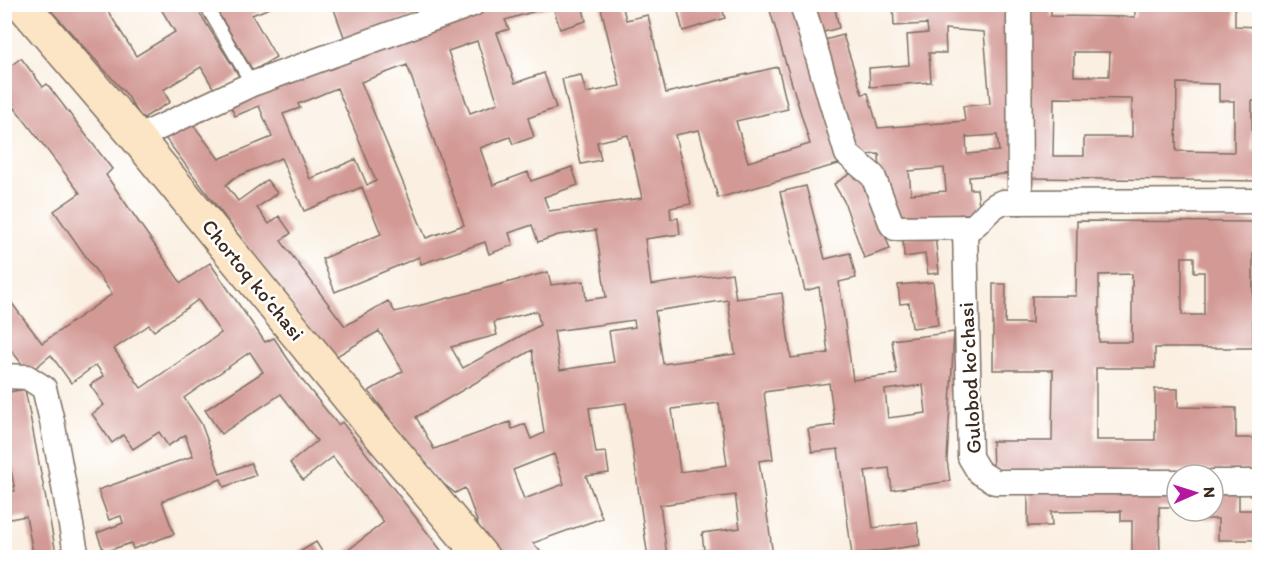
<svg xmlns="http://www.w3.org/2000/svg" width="1264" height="562" font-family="Itim,sans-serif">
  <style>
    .building { fill: #d39994; fill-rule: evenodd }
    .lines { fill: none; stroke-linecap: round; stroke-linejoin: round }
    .lane-casing { stroke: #7e6f62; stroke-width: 15 }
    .street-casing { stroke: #7e6f62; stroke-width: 27 }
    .secondary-casing { stroke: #7e6f62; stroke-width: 36 }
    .lane { stroke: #fff; stroke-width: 12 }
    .street { stroke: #fff; stroke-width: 24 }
    .secondary { stroke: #fce5c4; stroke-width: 33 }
    .labels { text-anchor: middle; stroke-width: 5; stroke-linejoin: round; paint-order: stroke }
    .street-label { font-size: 21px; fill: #3b2a1e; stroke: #fff }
  </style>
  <rect width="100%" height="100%" fill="#fff"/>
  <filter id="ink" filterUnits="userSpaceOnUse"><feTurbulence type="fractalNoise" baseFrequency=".0167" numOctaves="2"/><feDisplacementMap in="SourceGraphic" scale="12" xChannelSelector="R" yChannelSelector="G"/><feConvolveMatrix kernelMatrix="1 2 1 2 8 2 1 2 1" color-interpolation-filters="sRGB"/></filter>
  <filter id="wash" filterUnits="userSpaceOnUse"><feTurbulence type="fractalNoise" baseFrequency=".008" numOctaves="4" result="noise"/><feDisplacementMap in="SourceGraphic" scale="24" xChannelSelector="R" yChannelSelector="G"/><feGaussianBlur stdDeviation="1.35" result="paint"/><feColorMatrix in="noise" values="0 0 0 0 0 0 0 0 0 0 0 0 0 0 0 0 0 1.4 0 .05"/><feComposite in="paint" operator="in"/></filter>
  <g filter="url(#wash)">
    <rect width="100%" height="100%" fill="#faefe1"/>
    <g id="blocks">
      <g class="building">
        <path d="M45 4H112L106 8 136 56 175 32 158 4H194L239 76 215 91 201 67 163 90 170 102 142 119 127 95Z"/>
        <path d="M213 4H280L252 15 276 57 253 71Z"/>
        <path d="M332 4H445L346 42Z"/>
        <path d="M486 4H582L586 21 560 29 553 6 505 20 509 29 497 33 515 83 544 73 556 108 528 118 534 137 513 144 510 137 480 148 493 185 528 172 531 181 572 167 578 185 544 197 549 211 642 198 628 135 597 142 601 160 581 164 562 79 581 75 586 93 620 86 600 4H622L626 20 648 15 666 93 778 67 788 109 736 121 748 162 810 144 768 4H796L842 163 718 198 699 130 675 135 691 204 670 208 671 219 678 218 680 234 645 239 651 285 732 273 736 299 782 293 791 358 828 353 819 287 805 291 780 192 806 186 825 259 850 253 856 278 839 282 853 380 897 374 892 340 954 332 947 460 950 481 892 490 889 468 865 471 873 528 917 522 920 545 852 555 838 449 812 452 808 429 835 425 829 383 764 392 773 459 759 461 773 555 784 552 785 558H648L626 403 589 408 596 453 606 452 609 473 586 476 602 518 533 543 546 558H502L483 538 465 488 455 493 431 474 369 391 403 371 379 331 330 360 321 344 162 134 186 115 219 159 272 137 259 106 235 116 228 100ZM477 41 498 103 470 113 448 51ZM407 65 464 225 426 238 361 82ZM337 88 376 181 367 185 356 159 310 179 283 114 300 108 298 104ZM281 158 304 211 362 187 381 234 322 259 335 292 419 257 421 264 485 242 489 254 513 245 509 233 532 225 538 242 558 235 596 230 606 297 586 300 584 281 551 285 548 272 395 312 388 301 345 326 281 241 291 233 279 216 269 224 257 208 277 193 267 180 238 201 226 185 234 178ZM728 300 735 354 663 364 655 311ZM537 311 540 325 463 368 451 347 497 335 494 322ZM634 320 635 327 609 331 614 362 560 370 554 331ZM532 350 544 433 531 439 525 424 512 429 510 422 434 449 416 417ZM923 385 926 413 888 418 885 390ZM719 403 727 465 680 472 672 409ZM554 454 564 484 524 499 513 470ZM735 495 740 528 702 533 704 550 667 556 660 505Z"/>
        <path d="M676 4H721L725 18 683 31Z"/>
        <path d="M809 4H834L839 28 816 34Z"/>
        <path d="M893 4H935V8L991 11 990 4H1010L1015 173 969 177 970 189H977L980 213 897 219 880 175 879 154 863 155 851 142 821 41 843 35 862 94 868 93 878 128 965 121 963 106 990 104 984 32 945 29 946 53H929L931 82 870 87 869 68 909 65 907 35 928 33 927 24 894 26ZM997 135 999 151 967 154 966 137ZM944 168 946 191 911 194 909 171Z"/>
        <path d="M1029 4H1051V16L1135 17V4L1214 7V4H1235V26L1260 27V101H1252V150H1260V181L1028 178ZM1074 52H1110L1109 76H1074ZM1177 83 1219 84V101H1234V152L1176 151ZM1054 98 1132 99V137H1084V156H1053Z"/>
        <path d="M21 58 43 87 47 84 112 169 106 175 181 283 210 263 265 342 274 338 302 380 338 425 342 422 447 558H338L384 522 333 457 303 480 290 463 317 441 281 394 221 434 205 410 263 372 250 352 184 398 201 423 220 474 251 463 256 475 224 487 221 479 162 501 174 534 133 549 131 543 104 552 97 533 123 523 121 516 109 520 98 490 193 456 185 435 168 446 159 432 133 449 123 435 112 443 92 414 104 405 90 385 104 376 96 365 71 383 51 355 29 373 4 341V293L42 343 112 294 54 211 80 193 15 108 4 117V71ZM198 300 221 333 141 388 114 349 149 325 154 331Z"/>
        <path d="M856 170 870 192 890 249 864 258 844 201 834 184Z"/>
        <path d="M1077 221 1260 222V254H1253V348H1155V368H1096V440H1155V389H1178V407L1236 408V438H1260V470H993L992 441H1052L1053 370H993V284H1006L1005 323H1032V296H1076ZM1182 257H1194V272H1204V315H1182ZM1132 274V342H1099V275Z"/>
        <path d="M935 234 939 273 928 274 925 254 904 257 903 238Z"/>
        <path d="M933 282 938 325 912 328 909 303 900 304 898 285Z"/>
        <path d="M25 389 57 558H34L26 516 4 520V493L15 491 4 433V393Z"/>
        <path d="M1028 490H1177V507H1159L1160 558H1132V521H1121V511L1051 512 1052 526H1028Z"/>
        <path d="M1213 491H1239V510H1260V540H1218V519H1205V511H1213Z"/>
        <path d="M316 542 326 558H290Z"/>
        <rect x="1199" y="554" width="25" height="4"/>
      </g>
    </g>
  </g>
  <g filter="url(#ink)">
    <use href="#blocks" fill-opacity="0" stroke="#7e6f62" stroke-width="1.5"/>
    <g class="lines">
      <g class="lane-casing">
        <path id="lane" d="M205 4 252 84"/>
      </g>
      <g class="street-casing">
        <g id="street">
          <path d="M802 4 847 154 873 176 892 225 895 228 972 227C984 219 989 206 1003 202L1260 201"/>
          <path d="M1019 4 1020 202"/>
          <path d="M137 138 252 84 473 4"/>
          <path d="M965 227 970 457 979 472 995 482H1177"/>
          <path d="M4 376 27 377 44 388 52 421 77 558"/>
          <path d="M1213 482H1260"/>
        </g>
      </g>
      <g class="secondary-casing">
        <path id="secondary" d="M22 4 137 138 350 399 483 558"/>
      </g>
      <use href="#lane" class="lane"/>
      <use href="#street" class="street"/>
      <use href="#secondary" class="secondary"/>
    </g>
  </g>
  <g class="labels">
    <g class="street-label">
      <text transform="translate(253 280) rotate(51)" y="7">Chortoq koʻchasi</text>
      <text transform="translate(970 378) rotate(-93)" y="7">Gulobod koʻchasi</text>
    </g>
  </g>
  <rect width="1264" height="562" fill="none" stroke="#fff" stroke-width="24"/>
  <g transform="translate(1195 493) rotate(87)"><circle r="28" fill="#ffffff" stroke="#b1aaa5" stroke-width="1.5"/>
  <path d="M0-4.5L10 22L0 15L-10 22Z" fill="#b5179e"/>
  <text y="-9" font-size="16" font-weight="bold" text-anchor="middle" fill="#3b2a1e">N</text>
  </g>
</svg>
